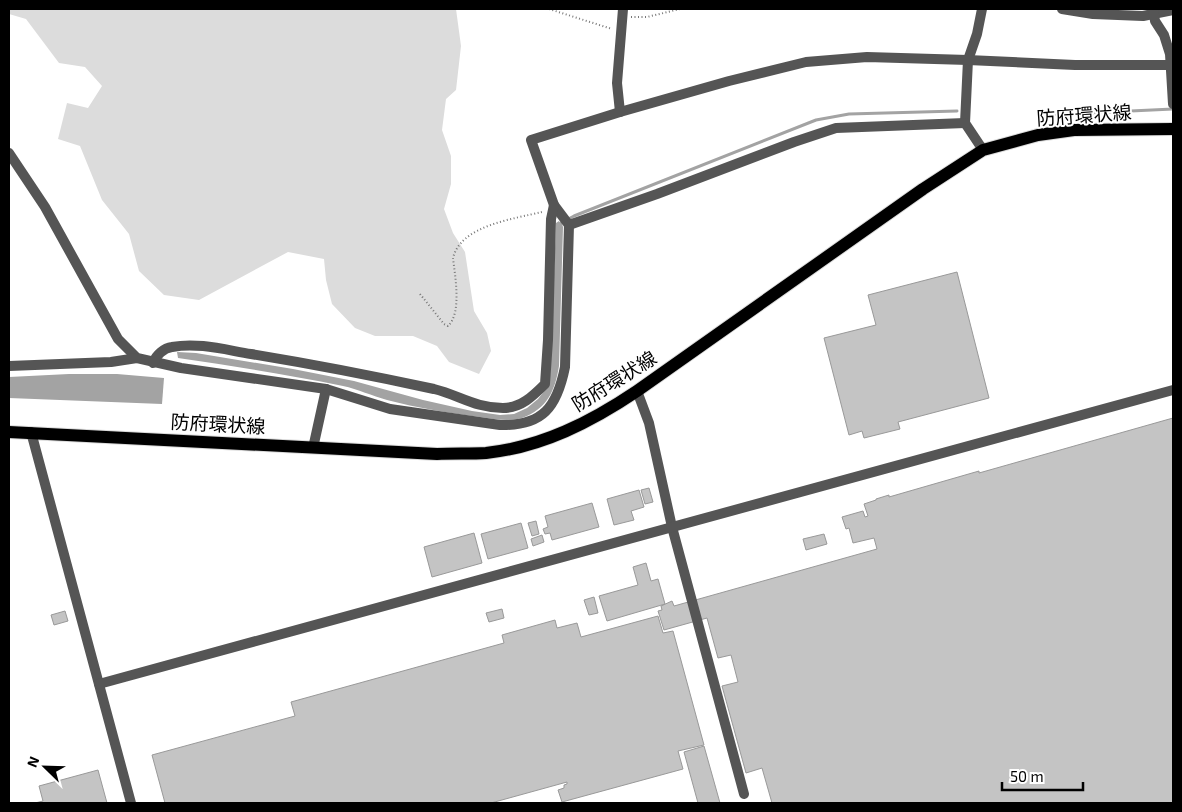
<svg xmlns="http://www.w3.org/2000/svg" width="1182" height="812" font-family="'Exo 2','Noto Sans JP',sans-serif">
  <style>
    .green { fill: #dcdcdc }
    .water { fill: #a3a3a3 }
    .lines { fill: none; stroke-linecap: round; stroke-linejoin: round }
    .stream { stroke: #a3a3a3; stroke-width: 3 }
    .building { fill: #c4c4c4; stroke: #999 }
    .major-casing { stroke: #dbdbdb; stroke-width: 14 }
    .path { stroke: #777; stroke-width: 2; stroke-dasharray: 1 2.5; stroke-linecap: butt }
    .minor { stroke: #555; stroke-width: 10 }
    .major { stroke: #000; stroke-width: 12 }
    .labels { text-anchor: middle; stroke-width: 4; stroke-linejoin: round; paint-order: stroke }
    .street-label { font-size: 19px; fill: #000; stroke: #fff }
  </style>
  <rect width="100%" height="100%" fill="#fff"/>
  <path class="green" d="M9 9H456L461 46 456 90 446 99 442 130 451 156V184L444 209 453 233 465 252 474 311 487 333 491 351 479 374 449 362 437 346 413 336H375L355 328 332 304 326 280 324 259 288 252 199 300 164 295 139 271 129 234 102 200 80 146 58 139 67 103 88 108 102 86 85 67 59 63 26 19 9 14Z"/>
  <g class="water">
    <path d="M559 221 563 227 559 366C555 391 547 409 522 418 508 422 494 419 480 417 449 413 417 408 387 400 372 396 358 389 343 386 288 375 233 366 178 358L177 352 196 353 293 369 354 381 423 400 472 411 500 415 514 414 527 408 538 399 546 389 550 376 556 223Z"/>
    <path d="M69 374H117L164 378 162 404 9 398V377Z"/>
  </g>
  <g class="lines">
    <g class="stream">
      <path d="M1046 115 1173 109"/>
      <path d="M561 227V223L574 216 816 120 849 114 957 111"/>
    </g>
  </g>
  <g class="building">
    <path d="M957 272 989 398 898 422 900 429 864 438 862 431 849 435 824 338 876 325 868 295Z"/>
    <path d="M1173 418V803H772L762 768 746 773 722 686 738 682 731 655 718 658 707 618 664 630 658 611 662 610 661 606 672 601 674 606 877 549 874 538 853 543 849 528 846 529 842 517 863 511 865 517 868 516 864 504 876 500V499L889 495V497L979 471V473Z"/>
    <path d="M649 488 653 502 645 504 641 490Z"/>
    <path d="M639 490 644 507 631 511 634 520 614 525 607 499Z"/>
    <path d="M592 503 599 527 552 540 550 533 545 534 543 529 548 527 545 516Z"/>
    <path d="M536 521 539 534 532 536 528 523Z"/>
    <path d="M521 523 528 548 488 559 481 534Z"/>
    <path d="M474 533 482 563 432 577 424 547Z"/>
    <path d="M824 534 827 544 806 550 803 539Z"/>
    <path d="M542 535 544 542 533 546 531 539Z"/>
    <path d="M646 563 651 581 658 579 665 604 607 621 599 596 638 585 633 567Z"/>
    <path d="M594 597 598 613 589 615 584 600Z"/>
    <path d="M502 609 504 618 489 622 486 613Z"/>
    <path d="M65 611 68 621 54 625 51 615Z"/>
    <path d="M658 616 663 633 673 631 704 745 678 751 683 769 562 802 558 790 564 788V785L567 784V782L491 803H165L152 755 295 716 291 702 504 643 502 635 555 620 557 628 577 623 581 637Z"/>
    <path d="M704 746 720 803H698L684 752Z"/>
    <path d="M98 770 107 803H35L43 801 39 786Z"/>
  </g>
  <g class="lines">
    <g class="major-casing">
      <path id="major" d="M9 432 437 454C453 453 470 454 486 453 542 447 591 422 637 391L923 189 983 150 1038 135 1074 130 1173 129"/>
    </g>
    <g class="path">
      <path d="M549 9 612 29"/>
      <path d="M631 17H647L680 9"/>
      <path d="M420 294 444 324 448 326C462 313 455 276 453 258 461 225 514 219 542 212"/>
    </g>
    <g class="minor">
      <path d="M982 9 977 34 968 60 965 123 983 150"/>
      <path d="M1062 9 1093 14 1143 16 1173 10"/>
      <path d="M1153 9 1155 21 1164 35 1170 54 1173 104"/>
      <path d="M620 112 617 83 623 9"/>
      <path d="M9 153 45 207 118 339 137 358 181 368 326 389 390 409 500 425C543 426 557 407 565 367L569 225 554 205 531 140 620 112 729 81 806 62 867 57 968 60 1075 65H1173"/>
      <path d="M569 225 657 194 794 142 836 128 965 123"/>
      <path d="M153 363C156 355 164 348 172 347 198 342 226 350 251 354 312 364 374 376 434 389 459 395 475 408 503 408 521 408 533 396 545 384L548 340 551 219 554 205"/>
      <path d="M9 366 111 362 137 358"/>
      <path d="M637 391 649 423 672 527 744 794"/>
      <path d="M31 432 131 803"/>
      <path d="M313 448 326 389"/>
      <path d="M99 684 1173 390"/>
    </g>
    <use href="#major" class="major"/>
  </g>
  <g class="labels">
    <g class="street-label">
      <text transform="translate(1084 115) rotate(-4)" y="7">防府環状線</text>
      <text transform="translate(614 381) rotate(-32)" y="7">防府環状線</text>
      <text transform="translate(218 424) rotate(3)" y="7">防府環状線</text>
    </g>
  </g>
  <rect width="1182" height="812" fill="none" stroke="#000000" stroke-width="20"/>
  <g transform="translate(45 767) rotate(293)" stroke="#ffffff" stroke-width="4" paint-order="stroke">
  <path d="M0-4L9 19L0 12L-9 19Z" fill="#000000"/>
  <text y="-8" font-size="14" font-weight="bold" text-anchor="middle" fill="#000000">N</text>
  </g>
  <path d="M1002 782v8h81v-8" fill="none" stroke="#000000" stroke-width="2.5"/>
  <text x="1010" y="782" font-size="15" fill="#000000" stroke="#ffffff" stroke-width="4" paint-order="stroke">50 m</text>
</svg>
